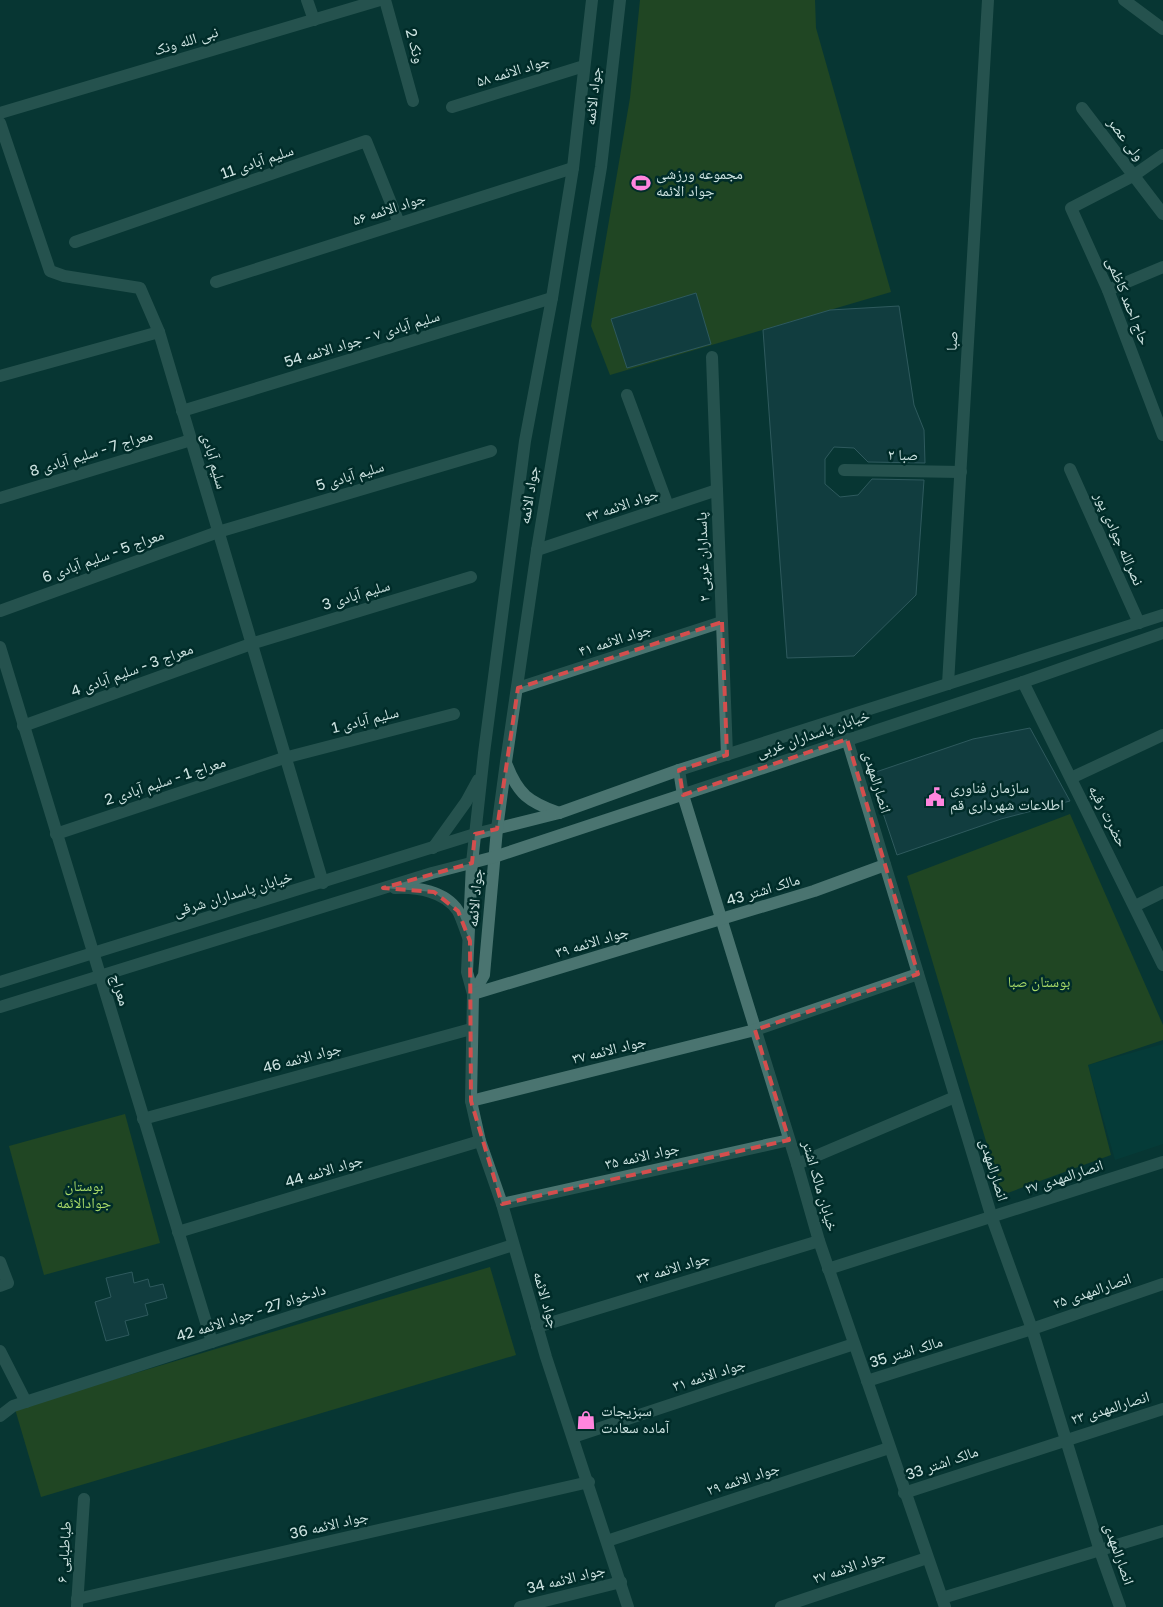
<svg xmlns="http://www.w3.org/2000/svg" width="1163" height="1607" font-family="'Golos Text','Noto Naskh Arabic',sans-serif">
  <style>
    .built { fill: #03413e }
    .green { fill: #3e5910; fill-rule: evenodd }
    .building { fill: #1e454f; stroke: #5d8490 }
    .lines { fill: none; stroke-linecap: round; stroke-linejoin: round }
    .minor { stroke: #4a7470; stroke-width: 12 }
    .marked { fill: none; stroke: #d44e4d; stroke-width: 4; stroke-dasharray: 10 6; stroke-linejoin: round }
    .labels { text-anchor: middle; stroke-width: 5; stroke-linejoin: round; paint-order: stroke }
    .street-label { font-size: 15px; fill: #cee4e2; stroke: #002c29 }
    .poi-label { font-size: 15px; fill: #cee4e2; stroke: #002c29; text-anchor: start }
    .park-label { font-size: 15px; fill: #a9db68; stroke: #002c29 }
  </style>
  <rect width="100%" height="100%" fill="#083633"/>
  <path class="built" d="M1163 1044V1144L1115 1160 1088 1065Z"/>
  <g class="green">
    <path d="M640 0H815L816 28 891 292 610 375 591 326 630 98ZM696 293 711 344 627 368 611 319Z"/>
    <path d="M1070 814 1163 1025V1040L1088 1065 1111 1155 1002 1195 907 876Z"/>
    <path d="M125 1114 160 1243 44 1275 9 1146Z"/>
    <path d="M490 1267 516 1355 41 1497 15 1409Z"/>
  </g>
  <g class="building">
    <path d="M696 293 711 344 627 368 611 319Z"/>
    <path d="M899 306 914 405 924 430 925 463 868 462 854 448 834 447 825 459V484L840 497 858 495 872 479 924 480 916 595 854 656 787 658 763 330 830 310Z"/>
    <path d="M1030 728 1070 801 1001 819 897 855 870 774 973 739Z"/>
    <path d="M132 1272 134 1283 148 1279 150 1287 163 1284 167 1298 145 1304 148 1315 125 1321 129 1335 106 1341 95 1302 111 1297 106 1278Z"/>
  </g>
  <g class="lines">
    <g class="minor">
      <path d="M307 0 314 20"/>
      <path d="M385 0 413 101"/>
      <path d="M592 0 573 168 552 298 525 441 484 753 472 863 467 972 473 994 471 1101 480 1141 502 1204 546 1357 628 1607"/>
      <path d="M1124 0 1163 29"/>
      <path d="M452 107 584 66"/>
      <path d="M1082 108 1163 214"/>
      <path d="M0 113 380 0"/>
      <path d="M0 123 50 271 64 276 140 288 159 332 323 883"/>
      <path d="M1163 155 1133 176 1071 208 1108 290 1163 435"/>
      <path d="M75 242 366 141 399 223"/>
      <path d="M216 282 573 168"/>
      <path d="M1108 290 1163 267"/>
      <path d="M712 357 727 755"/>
      <path d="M0 376 159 332"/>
      <path d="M627 395 668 506"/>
      <path d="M182 411 552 298"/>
      <path d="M1070 469 1139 623"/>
      <path d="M844 470 961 472"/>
      <path d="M0 498 191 440"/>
      <path d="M537 550 717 490"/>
      <path d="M0 611 218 532 491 451"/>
      <path d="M0 647 212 1342"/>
      <path d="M1023 682 1163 965"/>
      <path d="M948 684 988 0"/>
      <path d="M518 688 722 622"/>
      <path d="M23 726 251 644 471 577"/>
      <path d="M847 739 992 1218 1032 1329 1100 1551 1120 1607"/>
      <path d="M506 763C518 795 529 802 559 813"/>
      <path d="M679 770 683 795 797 1164 819 1241 945 1607"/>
      <path d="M1071 778 1163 735"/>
      <path d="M56 834 284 758 454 714"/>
      <path d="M433 848 466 802 478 780"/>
      <path d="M395 888C417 887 445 891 458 911 462 919 465 929 468 937"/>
      <path d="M1135 906 1163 892"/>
      <path d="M0 982 475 834 559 813 679 770 1163 615"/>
      <path d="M473 994 484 975 497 829 506 762 537 550 601 167 620 0"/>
      <path d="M473 994 814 891 885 865"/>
      <path d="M0 1007 432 873 494 857 1023 682 1163 633"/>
      <path d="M471 1101 755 1030 918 974"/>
      <path d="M143 1119 471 1029"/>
      <path d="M797 1164 955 1097"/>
      <path d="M502 1204 789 1140"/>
      <path d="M178 1232 480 1141"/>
      <path d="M0 1262 8 1283 0 1286"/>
      <path d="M828 1269 1163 1162"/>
      <path d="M537 1327 819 1241"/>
      <path d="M0 1351 26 1402"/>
      <path d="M867 1381 1032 1329 1163 1284"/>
      <path d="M0 1416 13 1406 513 1245"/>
      <path d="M573 1437 854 1344"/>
      <path d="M904 1493 1163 1409"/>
      <path d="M607 1541 889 1448"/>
      <path d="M942 1598 1163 1531"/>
      <path d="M77 1599 589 1482"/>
      <path d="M77 1606 84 1499"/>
      <path d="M520 1607 621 1582"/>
      <path d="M781 1607 927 1558"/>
    </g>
  </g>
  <path d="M0 0H1163V1607H0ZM722 622 727 755 679 770 683 795 847 739 918 974 755 1030 789 1140 502 1204 471 1101 470 941 458 911 434 892 383 888 472 863 475 834 497 829 518 688Z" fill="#083633" fill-opacity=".55" fill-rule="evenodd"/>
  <path class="marked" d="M722 622 727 755 679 770 683 795 847 739 918 974 755 1030 789 1140 502 1204 471 1101 470 941 458 911 434 892 383 888 472 863 475 834 497 829 518 688Z"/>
  <defs>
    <g id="stadium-bare" transform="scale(1.5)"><path d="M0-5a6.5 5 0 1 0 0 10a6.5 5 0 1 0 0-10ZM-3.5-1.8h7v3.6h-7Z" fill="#ff85de" stroke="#002c29" stroke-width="2.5" paint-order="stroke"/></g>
    <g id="civic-bare" transform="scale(1.5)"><path d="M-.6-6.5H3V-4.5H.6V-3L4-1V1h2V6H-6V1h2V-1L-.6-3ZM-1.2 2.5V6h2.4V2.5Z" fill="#ff85de" stroke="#002c29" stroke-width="2.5" paint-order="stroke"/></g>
    <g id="shop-bare" transform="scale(1.5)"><path d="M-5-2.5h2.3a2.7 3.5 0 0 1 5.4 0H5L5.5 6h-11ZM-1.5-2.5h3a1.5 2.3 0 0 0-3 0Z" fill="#ff85de" stroke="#002c29" stroke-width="2.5" paint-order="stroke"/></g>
  </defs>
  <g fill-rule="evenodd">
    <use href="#stadium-bare" x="641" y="183"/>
    <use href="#civic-bare" x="935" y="797"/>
    <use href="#shop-bare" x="586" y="1420"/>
  </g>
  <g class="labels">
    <g class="street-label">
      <text transform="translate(186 41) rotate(-17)" y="5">نبی الله ونک</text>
      <text transform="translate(415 46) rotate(75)" y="5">ونک 2</text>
      <text transform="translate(513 71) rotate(-17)" y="5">جواد الائمه ۵۸</text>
      <text transform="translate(593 96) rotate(-84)" y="5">جواد الائمه</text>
      <text transform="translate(1126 139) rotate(53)" y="5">ولی عصر</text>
      <text transform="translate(257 162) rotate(-19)" y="5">سلیم آبادی 11</text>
      <text transform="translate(389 209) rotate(-18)" y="5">جواد الائمه ۵۶</text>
      <text transform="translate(1128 301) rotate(68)" y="5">حاج احمد کاظمی</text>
      <text transform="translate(362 339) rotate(-17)" y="5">سلیم آبادی ۷ - جواد الائمه 54</text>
      <text transform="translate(952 341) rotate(-87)" y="5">صبا</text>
      <text transform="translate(91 453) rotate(-17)" y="5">معراج 7 - سلیم آبادی 8</text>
      <text transform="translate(903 455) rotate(1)" y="5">صبا ۲</text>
      <text transform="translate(214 461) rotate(74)" y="5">سلیم آبادی</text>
      <text transform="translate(350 476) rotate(-17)" y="5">سلیم آبادی 5</text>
      <text transform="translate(529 495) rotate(-81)" y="5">جواد الائمه</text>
      <text transform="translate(622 505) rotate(-19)" y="5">جواد الائمه ۴۳</text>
      <text transform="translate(1119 539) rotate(66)" y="5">نصرالله جوادی پور</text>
      <text transform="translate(103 556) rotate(-20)" y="5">معراج 5 - سلیم آبادی 6</text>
      <text transform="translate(703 557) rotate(-92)" y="5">پاسداران غربی ۲</text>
      <text transform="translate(356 595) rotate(-17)" y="5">سلیم آبادی 3</text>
      <text transform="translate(615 640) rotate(-18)" y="5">جواد الائمه ۴۱</text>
      <text transform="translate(132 670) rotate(-20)" y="5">معراج 3 - سلیم آبادی 4</text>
      <text transform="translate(365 720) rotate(-14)" y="5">سلیم آبادی 1</text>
      <text transform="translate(813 734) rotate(-19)" y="5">خیابان پاسداران غربی</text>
      <text transform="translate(165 781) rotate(-18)" y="5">معراج 1 - سلیم آبادی 2</text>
      <text transform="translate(877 782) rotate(73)" y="5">انصارالمهدی</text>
      <text transform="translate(1108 816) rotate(63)" y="5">حضرت رقیه</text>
      <text transform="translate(763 890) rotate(-17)" y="5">مالک اشتر 43</text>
      <text transform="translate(233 894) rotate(-17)" y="5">خیابان پاسداران شرقی</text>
      <text transform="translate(475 898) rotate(-85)" y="5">جواد الائمه</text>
      <text transform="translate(592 942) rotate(-17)" y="5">جواد الائمه ۳۹</text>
      <text transform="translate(120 990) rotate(73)" y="5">معراج</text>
      <text transform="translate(609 1050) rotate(-14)" y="5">جواد الائمه ۳۷</text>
      <text transform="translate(302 1058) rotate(-15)" y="5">جواد الائمه 46</text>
      <text transform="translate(642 1156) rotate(-13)" y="5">جواد الائمه ۳۵</text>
      <text transform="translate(994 1170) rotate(73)" y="5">انصارالمهدی</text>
      <text transform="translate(324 1171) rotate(-17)" y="5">جواد الائمه 44</text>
      <text transform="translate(1064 1177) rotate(-18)" y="5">انصارالمهدی ۲۷</text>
      <text transform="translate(820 1186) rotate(74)" y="5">خیابان مالک اشتر</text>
      <text transform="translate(673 1268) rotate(-17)" y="5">جواد الائمه ۳۳</text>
      <text transform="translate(1092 1291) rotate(-19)" y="5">انصارالمهدی ۲۵</text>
      <text transform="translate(546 1300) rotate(74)" y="5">جواد الائمه</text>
      <text transform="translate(251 1313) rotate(-18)" y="5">دادخواه 27 - جواد الائمه 42</text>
      <text transform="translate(906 1352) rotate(-17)" y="5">مالک اشتر 35</text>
      <text transform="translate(709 1375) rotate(-18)" y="5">جواد الائمه ۳۱</text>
      <text transform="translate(1110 1408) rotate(-17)" y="5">انصارالمهدی ۲۳</text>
      <text transform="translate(942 1463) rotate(-19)" y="5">مالک اشتر 33</text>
      <text transform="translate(743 1479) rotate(-18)" y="5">جواد الائمه ۲۹</text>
      <text transform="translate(329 1525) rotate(-13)" y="5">جواد الائمه 36</text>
      <text transform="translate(64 1552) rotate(-86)" y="5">طباطبایی ۶</text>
      <text transform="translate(1119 1554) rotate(71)" y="5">انصارالمهدی</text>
      <text transform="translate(849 1567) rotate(-19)" y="5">جواد الائمه ۲۷</text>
      <text transform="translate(566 1579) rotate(-14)" y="5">جواد الائمه 34</text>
    </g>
    <g class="poi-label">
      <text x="656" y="179">مجموعه ورزشی<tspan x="656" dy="17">جواد الائمه</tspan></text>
      <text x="950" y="793">سازمان فناوری<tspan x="950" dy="17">اطلاعات شهرداری قم</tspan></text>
      <text x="601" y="1416">سبزیجات<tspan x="601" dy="17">آماده سعادت</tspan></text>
    </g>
    <g class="park-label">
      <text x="1039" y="987">بوستان صبا</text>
      <text x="84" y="1191">بوستان<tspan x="84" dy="17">جوادالائمه</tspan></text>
    </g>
  </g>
</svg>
